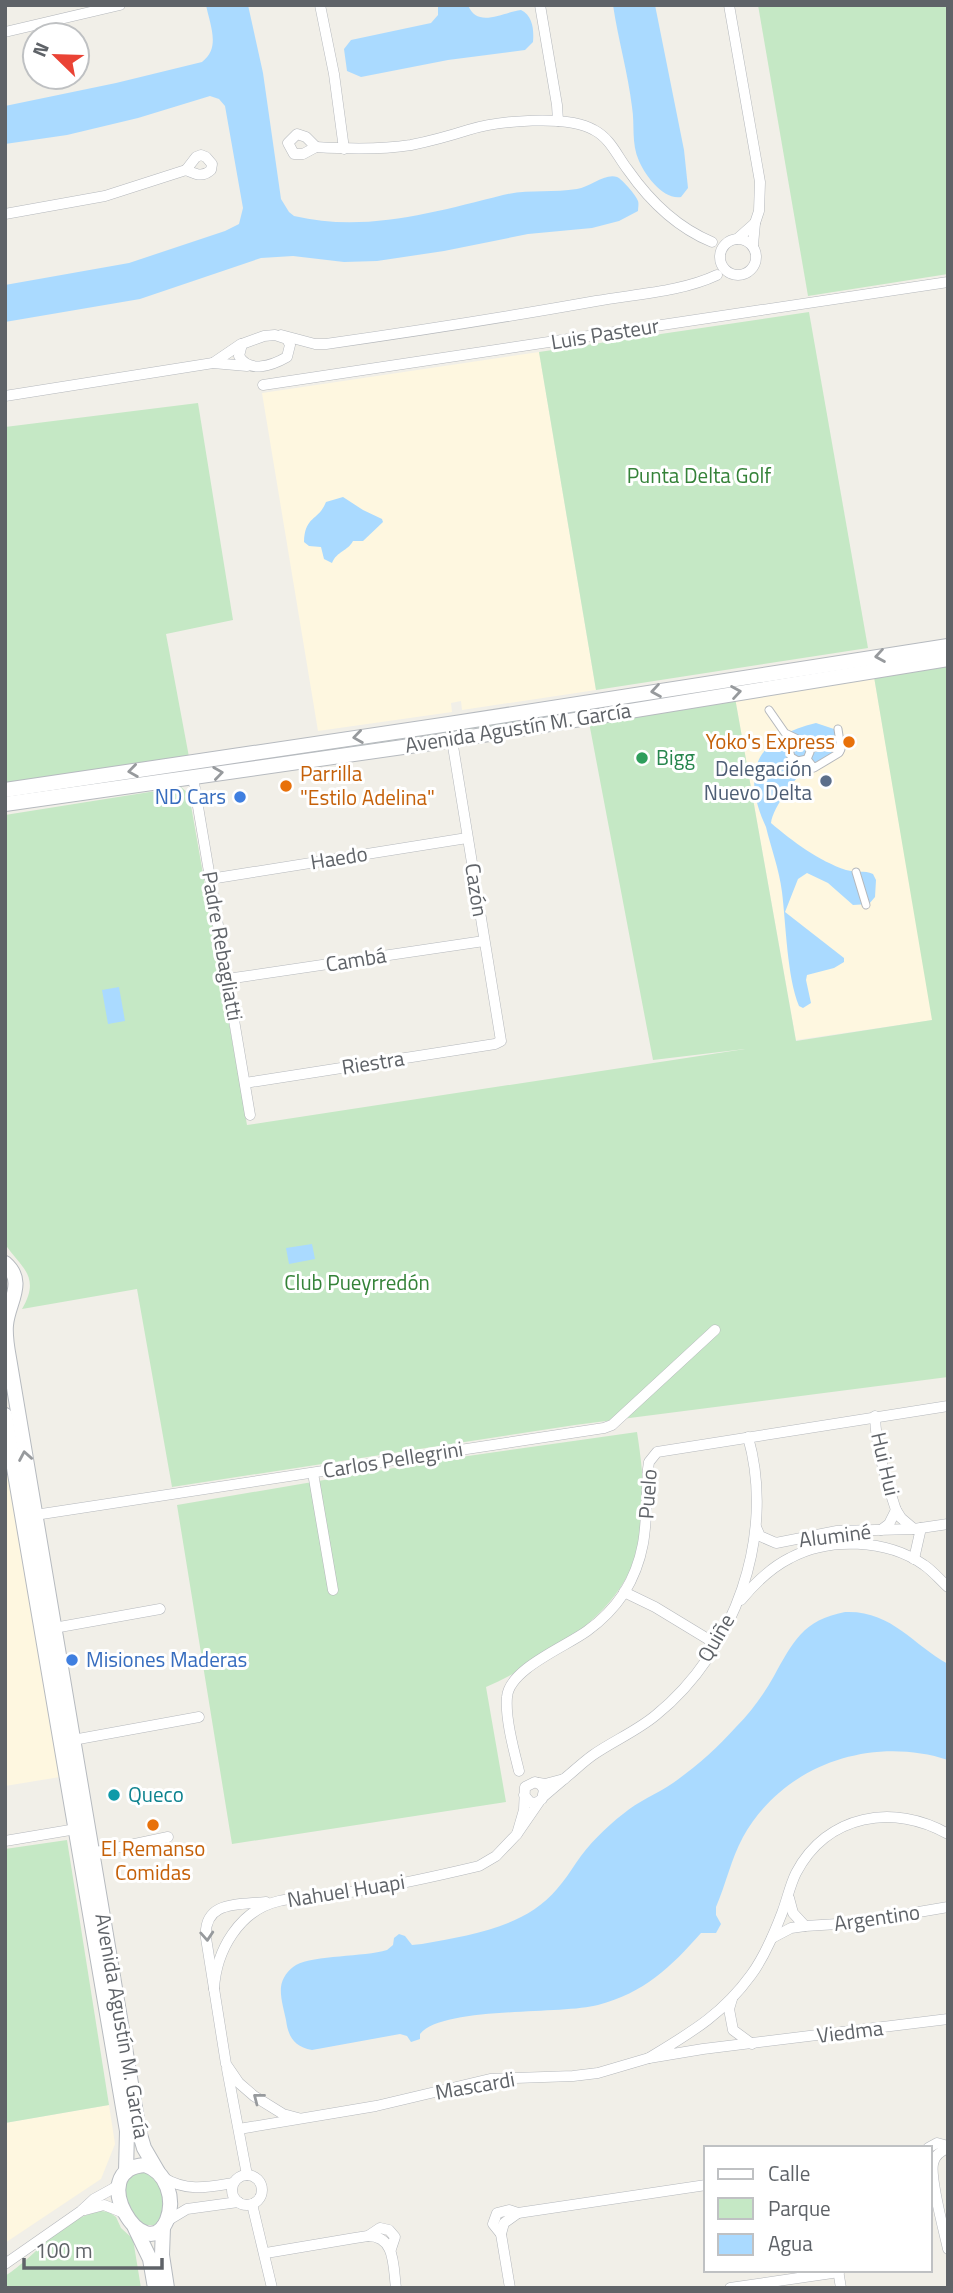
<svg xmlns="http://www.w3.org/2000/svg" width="953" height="2293" font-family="'Titillium Web',sans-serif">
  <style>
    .commercial { fill: #fef7e0 }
    .green { fill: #c5e8c5 }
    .water { fill: #aadaff }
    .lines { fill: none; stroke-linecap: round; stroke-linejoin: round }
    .pedestrian-casing { stroke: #b5b8bc; stroke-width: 9 }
    .minor-casing { stroke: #b5b8bc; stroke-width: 11 }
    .secondary-casing { stroke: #b6babf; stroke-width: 16 }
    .pedestrian { stroke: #fff; stroke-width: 7 }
    .minor { stroke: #fff; stroke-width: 10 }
    .secondary { stroke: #fff; stroke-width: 14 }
    .oneway { stroke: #979a9d }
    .food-dot { fill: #e8710a; stroke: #fff; stroke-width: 2.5 }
    .leisure-dot { fill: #2e9e5b; stroke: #fff; stroke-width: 2.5 }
    .service-dot { fill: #5c6f8a; stroke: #fff; stroke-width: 2.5 }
    .shop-dot { fill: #3f7fe0; stroke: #fff; stroke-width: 2.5 }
    .culture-dot { fill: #0f9aa8; stroke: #fff; stroke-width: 2.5 }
    .labels { text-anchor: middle; stroke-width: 6; stroke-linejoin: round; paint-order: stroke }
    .street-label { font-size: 21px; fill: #5f6368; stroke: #fff }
    .park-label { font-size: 21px; fill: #348238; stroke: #fff }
    .food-label { font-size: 21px; fill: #c56008; stroke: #fff; text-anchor: end }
    .leisure-label { font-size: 21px; fill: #27864d; stroke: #fff; text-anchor: start }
    .service-label { font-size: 21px; fill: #4e5e75; stroke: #fff; text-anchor: end }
    .shop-label { font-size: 21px; fill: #366cbe; stroke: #fff; text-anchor: end }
    .culture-label { font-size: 21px; fill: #0d838f; stroke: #fff; text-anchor: start }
  </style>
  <rect width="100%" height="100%" fill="#f1efe8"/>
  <g class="commercial">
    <path d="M539 352 596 690 462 710 461 701 451 703 452 712 318 731 262 393Z"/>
    <path d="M873 671 933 1020 796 1040 734 692Z"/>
    <path d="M5 1443 60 1777 5 1786Z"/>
    <path d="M109 2105 115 2144 101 2179 5 2243V2123Z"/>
  </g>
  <g class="green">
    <path d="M758 5H948V274L808 296Z"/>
    <path d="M809 312 868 648 596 690 539 352Z"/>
    <path d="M198 403 233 620 166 634 189 757 5 786V427Z"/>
    <path d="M948 661V1377L575 1425 172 1487 137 1289 22 1309C41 1276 22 1269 5 1244V815L181 787 189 794 247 1125 745 1049 653 1060 588 717 734 692 796 1041 932 1020 873 671Z"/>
    <path d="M847 667 766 684 5 799V796Z"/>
    <path d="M637 1432C652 1529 647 1586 560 1645 537 1661 513 1675 486 1687L506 1802 232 1844 177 1505 447 1459Z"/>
    <path d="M67 1840 109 2105 5 2123V1849Z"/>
    <path d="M139 2172 150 2173C166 2192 170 2203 156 2225H142C129 2206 111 2188 139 2172Z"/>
    <path d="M101 2211 109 2212 116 2217 121 2228 133 2239 141 2288H5V2276C38 2255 61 2218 101 2211Z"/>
  </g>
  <g class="water">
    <path d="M206 5H248L263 73 281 199 289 212 294 216C365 233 435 212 503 195 528 189 553 193 577 189 590 187 605 173 617 177 622 179 636 195 638 201 639 204 638 208 638 211L619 221 592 228 528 234 444 251 377 261 344 262 293 256 261 258 140 299 5 322V285L129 263 225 231 239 224 243 208 225 106 219 99 210 96 138 118 67 135 5 144V106L116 83 202 62C221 48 210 25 206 5Z"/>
    <path d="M438 5H468C477 29 503 12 521 10 533 16 534 30 533 42L525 50 448 60 361 77 347 71 344 49 351 40 431 23 438 15Z"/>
    <path d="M613 5H655L684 150 688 188 681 197C663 200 645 175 639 161 631 143 635 125 632 107 628 73 618 39 613 5Z"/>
    <path d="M343 497 363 510 382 519 383 522 363 541H353C348 551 337 551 332 563L324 559 321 547 309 546 304 542C305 515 318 522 326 502Z"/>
    <path d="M816 723 834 729 838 747C830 757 820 759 809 766 797 775 773 807 771 823 792 841 819 861 846 870 856 873 864 870 873 874L876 880 875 897 869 904 853 905 828 883 807 873 798 879 785 912 844 958V962L834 968 807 975 806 980 811 1003 803 1008 799 1006C787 977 786 924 782 892 779 869 771 848 766 827 740 771 757 737 816 723Z"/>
    <path d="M119 987 125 1021 108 1024 102 990Z"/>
    <path d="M312 1244 315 1259 289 1264 286 1248Z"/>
    <path d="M845 1612C891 1610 912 1644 948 1664V1760C871 1735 783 1765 743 1837 731 1859 726 1884 716 1907V1915L721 1924 716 1933H701C671 1967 644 1993 598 2005 560 2015 443 2006 420 2034V2039L411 2042 407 2036 400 2034 312 2050C294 2047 288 2036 286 2020 284 2010 280 1998 281 1987 282 1978 288 1970 296 1965 314 1955 364 1957 387 1950L393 1945 394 1938 399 1934 405 1936 412 1945 422 1944C470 1935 524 1928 557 1889 564 1881 570 1872 576 1863 589 1844 605 1828 623 1814 638 1801 657 1794 673 1783 696 1767 717 1748 736 1727 751 1712 764 1694 774 1676 793 1642 803 1620 845 1612Z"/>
  </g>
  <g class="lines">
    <g class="pedestrian-casing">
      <g id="pedestrian">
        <path d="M769 710 785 733 808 744 810 752 807 759 798 761 791 757 789 749 796 741"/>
        <path d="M810 748 829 746 840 751"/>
        <path d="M807 759 814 768 839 753 841 749 838 729"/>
        <path d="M856 872 866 905"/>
      </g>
    </g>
    <g class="minor-casing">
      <g id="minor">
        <path d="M320 5 334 74 344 149"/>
        <path d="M540 5 557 105 558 121"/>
        <path d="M729 5 760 182 759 211 755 223"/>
        <path d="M5 32 120 5"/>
        <path d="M297 134 306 137 316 147 303 154H294L288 143Z"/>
        <path d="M316 147C348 149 379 150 411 145 431 141 449 136 468 130 498 121 567 114 594 130 611 139 617 156 628 170 649 200 678 228 712 242"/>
        <path d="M201 155 206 157 212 164 211 170C202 178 196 174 186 170L196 157Z"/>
        <path d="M5 214 105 196 186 170"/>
        <circle cx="738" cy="257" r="18"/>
        <path d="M737 239 755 223 753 245"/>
        <path d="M275 335 287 339 290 345 287 357C273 365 249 374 239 356L242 344 264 336Z"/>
        <path d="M281 335 315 344H326C417 331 507 317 596 301 635 294 681 292 717 275"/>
        <path d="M213 363 241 344"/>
        <path d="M263 385 948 282"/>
        <path d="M5 396 213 363 247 366"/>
        <path d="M193 777 250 1115"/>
        <path d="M210 879 467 838"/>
        <path d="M227 979 484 941"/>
        <path d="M245 1083 495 1044 501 1041 452 740"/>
        <path d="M875 1416C876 1450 886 1479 896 1510"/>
        <path d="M313 1473 333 1590"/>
        <path d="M35 1515 604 1428 612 1425 715 1330"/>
        <path d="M756 1527 760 1536 776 1543 837 1531 914 1529 948 1524"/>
        <path d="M881 1530 889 1524 896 1510 901 1518 914 1529"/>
        <path d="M914 1559 921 1528"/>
        <path d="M624 1592 655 1607 716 1644"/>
        <path d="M741 1600C755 1583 770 1568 790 1558 829 1537 887 1539 924 1565 933 1571 940 1580 948 1587"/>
        <path d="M54 1628 160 1609"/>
        <path d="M73 1740 199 1717"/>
        <path d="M519 1771C514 1751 505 1718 507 1697 509 1669 565 1647 587 1631 601 1621 614 1608 624 1593 650 1551 645 1515 648 1469L649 1462 657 1452 948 1406"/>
        <path d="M564 1779C574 1771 583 1762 593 1755 613 1741 637 1731 656 1715 735 1651 776 1535 748 1437"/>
        <path d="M539 1783 545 1784 564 1779 544 1796"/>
        <path d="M524 1795 530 1802 536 1803 542 1799 544 1790 541 1785 535 1782 525 1787 524 1810 517 1834 539 1802"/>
        <path d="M948 1834C894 1803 827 1814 796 1873 790 1885 787 1900 782 1913 774 1934 765 1956 751 1975 722 2015 690 2033 649 2058L703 2049 948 2019"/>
        <path d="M5 1841 76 1829"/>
        <path d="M92 1853 168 1837"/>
        <path d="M266 1902C239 1905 203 1900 206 1938L226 2064 239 2083 254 2096 283 2114 298 2118"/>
        <path d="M805 1926 854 1923 948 1907"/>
        <path d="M772 1938 791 1928 805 1926 793 1913 789 1898"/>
        <path d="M214 1989C216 1951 239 1910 279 1901 307 1895 336 1895 364 1890 403 1884 441 1875 479 1866L496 1856 517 1834"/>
        <path d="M732 1999 729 2009 733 2030 752 2044"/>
        <path d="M227 2069 247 2175"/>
        <path d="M239 2129 376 2106 490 2079 573 2076 598 2073 649 2058"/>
        <path d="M928 2148 937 2143 948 2146"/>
        <path d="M948 2148C941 2151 934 2156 933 2164 930 2179 944 2231 948 2249"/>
        <circle cx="247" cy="2190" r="15"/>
        <path d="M164 2178C187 2192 208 2187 233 2183"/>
        <path d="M252 2204 272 2288"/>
        <path d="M85 2210 104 2205 124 2213"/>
        <path d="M167 2221 187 2209 238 2202"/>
        <path d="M501 2234 493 2224 497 2213 509 2210 518 2213 706 2185"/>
        <path d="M368 2236C396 2236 393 2267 396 2288"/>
        <path d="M266 2253 355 2238 368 2236 380 2228 389 2230 395 2237 391 2249"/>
        <path d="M5 2264 81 2211 94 2199 114 2188 121 2181"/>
        <path d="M838 2270 841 2288"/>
        <path d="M510 2288 501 2234 504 2223 518 2213"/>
        <path d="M730 2288 839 2272"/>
      </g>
    </g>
    <g class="secondary-casing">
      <g id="secondary">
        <path d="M5 790 449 724 948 646"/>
        <path d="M5 804 452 740 948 659"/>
        <path d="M5 1263C27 1282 8 1302 6 1325 5 1336 7 1347 9 1358L139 2131 144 2148 158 2172"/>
        <path d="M5 1415 127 2131 126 2172"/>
        <path d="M145 2165C167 2172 175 2199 167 2220 146 2270 83 2169 145 2165Z"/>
        <path d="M163 2227 162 2255 167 2288"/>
        <path d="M135 2228 150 2259 155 2288"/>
      </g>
    </g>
    <use href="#pedestrian" class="pedestrian"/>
    <use href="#minor" class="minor"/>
    <use href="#secondary" class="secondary"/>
  </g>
  <defs><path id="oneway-chevron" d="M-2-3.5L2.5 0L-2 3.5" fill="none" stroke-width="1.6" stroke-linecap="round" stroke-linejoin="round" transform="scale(1.75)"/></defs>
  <g class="oneway">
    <use href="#oneway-chevron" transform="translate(880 656) rotate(171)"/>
    <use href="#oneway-chevron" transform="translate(656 691) rotate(171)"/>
    <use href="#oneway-chevron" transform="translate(736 692) rotate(-9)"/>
    <use href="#oneway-chevron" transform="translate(358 737) rotate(172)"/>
    <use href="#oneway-chevron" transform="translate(133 771) rotate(172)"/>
    <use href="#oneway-chevron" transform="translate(218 773) rotate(-8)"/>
    <use href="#oneway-chevron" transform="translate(25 1456) rotate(-100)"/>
    <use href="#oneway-chevron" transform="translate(207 1936) rotate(86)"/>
    <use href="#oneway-chevron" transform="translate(258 2098) rotate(-142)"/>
  </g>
  <g class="food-dot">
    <circle cx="849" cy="742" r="7"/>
    <circle cx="286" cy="786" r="7"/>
    <circle cx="153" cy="1825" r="7"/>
  </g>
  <circle class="leisure-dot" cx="642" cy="758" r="7"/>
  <circle class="service-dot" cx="826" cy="781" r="7"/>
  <g class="shop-dot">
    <circle cx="240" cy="797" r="7"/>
    <circle cx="72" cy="1660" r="7"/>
  </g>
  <circle class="culture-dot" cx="114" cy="1795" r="7"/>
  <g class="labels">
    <g class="street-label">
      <text transform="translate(605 334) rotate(-9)" y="7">Luis Pasteur</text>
      <text transform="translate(518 728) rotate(-9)" y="7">Avenida Agustín M. García</text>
      <text transform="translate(339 858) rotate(-9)" y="7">Haedo</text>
      <text transform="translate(476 890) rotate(81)" y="7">Cazón</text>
      <text transform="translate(222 946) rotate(80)" y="7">Padre Rebagliatti</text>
      <text transform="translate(356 960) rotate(-9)" y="7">Cambá</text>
      <text transform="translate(373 1063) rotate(-9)" y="7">Riestra</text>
      <text transform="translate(393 1460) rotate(-9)" y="7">Carlos Pellegrini</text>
      <text transform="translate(885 1464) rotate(77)" y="7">Hui Hui</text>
      <text transform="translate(648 1494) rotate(-86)" y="7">Puelo</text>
      <text transform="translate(835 1536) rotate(-7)" y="7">Aluminé</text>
      <text transform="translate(716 1638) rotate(-60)" y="7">Quiñe</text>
      <text transform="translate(346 1891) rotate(-9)" y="7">Nahuel Huapi</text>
      <text transform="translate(877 1918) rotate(-8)" y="7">Argentino</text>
      <text transform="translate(122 2026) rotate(80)" y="7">Avenida Agustín M. García</text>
      <text transform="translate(850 2032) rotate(-7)" y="7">Viedma</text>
      <text transform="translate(475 2086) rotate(-10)" y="7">Mascardi</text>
    </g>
    <g class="park-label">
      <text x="699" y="483">Punta Delta Golf</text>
      <text x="357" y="1290">Club Pueyrredón</text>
    </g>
    <g class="food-label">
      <text x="835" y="749">Yoko's Express</text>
      <text x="300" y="781" text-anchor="start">Parrilla<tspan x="300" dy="24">"Estilo Adelina"</tspan></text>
      <text x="153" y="1856" text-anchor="middle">El Remanso<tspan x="153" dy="24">Comidas</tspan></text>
    </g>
    <g class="leisure-label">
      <text x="656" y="765">Bigg</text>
    </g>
    <g class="service-label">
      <text x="812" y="776">Delegación<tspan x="812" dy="24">Nuevo Delta</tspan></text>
    </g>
    <g class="shop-label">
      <text x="226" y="804">ND Cars</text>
      <text x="86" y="1667" text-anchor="start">Misiones Maderas</text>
    </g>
    <g class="culture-label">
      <text x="128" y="1802">Queco</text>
    </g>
  </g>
  <rect width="953" height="2293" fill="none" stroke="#5f6368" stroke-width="14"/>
  <rect x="704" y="2146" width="228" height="126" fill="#ffffff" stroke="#bfc1c3" stroke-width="2"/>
  <rect x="718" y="2169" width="35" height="10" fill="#ffffff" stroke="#bfc1c3" stroke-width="2"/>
  <text x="768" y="2181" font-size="21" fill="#5f6368">Calle</text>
  <rect x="718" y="2198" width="35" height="21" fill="#c5e8c5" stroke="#bfc1c3" stroke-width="2"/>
  <text x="768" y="2216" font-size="21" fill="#5f6368">Parque</text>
  <rect x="718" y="2234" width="35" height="21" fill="#aadaff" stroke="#bfc1c3" stroke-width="2"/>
  <text x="768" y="2251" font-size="21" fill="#5f6368">Agua</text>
  <g transform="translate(56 56) rotate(293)"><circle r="33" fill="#ffffff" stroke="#bfc1c3" stroke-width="2"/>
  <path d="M0-5L12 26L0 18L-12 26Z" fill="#ea4335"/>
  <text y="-10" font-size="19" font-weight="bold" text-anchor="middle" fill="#5f6368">N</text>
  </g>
  <path d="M24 2258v10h138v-10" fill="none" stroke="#5f6368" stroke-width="3.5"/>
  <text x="35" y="2258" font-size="21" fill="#5f6368" stroke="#ffffff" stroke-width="5" paint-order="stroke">100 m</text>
</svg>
